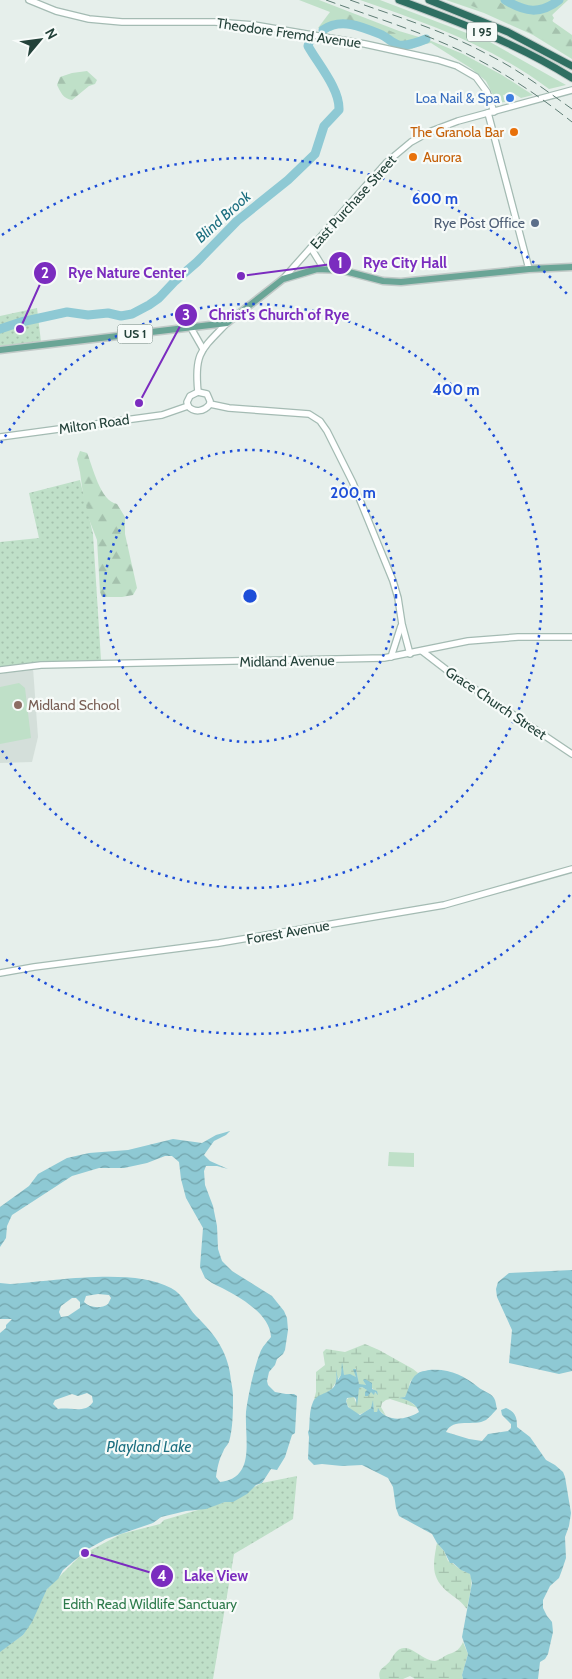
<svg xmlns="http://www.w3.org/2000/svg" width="572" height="1679" font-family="Cabin,sans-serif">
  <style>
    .built { fill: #d4dfda }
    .grass { fill: #bfe0c8 }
    .forest { fill: url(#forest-firs) }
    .wetland { fill: url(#wetland-marsh) }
    .park { fill: url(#park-dots) }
    .water { fill: url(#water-waves); fill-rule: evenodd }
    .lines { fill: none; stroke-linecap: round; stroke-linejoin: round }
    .river { stroke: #8ec9d4; stroke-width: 9 }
    .secondary-casing { stroke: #a4bbb3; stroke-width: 8 }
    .primary-casing { stroke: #c2cac8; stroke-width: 9 }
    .highway-casing { stroke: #c2cac8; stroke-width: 9 }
    .secondary { stroke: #fff; stroke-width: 5.5 }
    .primary { stroke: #6aa596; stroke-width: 6 }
    .highway { stroke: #2f6f62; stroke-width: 7 }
    .rail { stroke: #5f7d75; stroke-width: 1; stroke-dasharray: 10 5; stroke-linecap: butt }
    .ring { fill: none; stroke: #1d4ed8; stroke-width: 2.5; stroke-dasharray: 2.5 5 }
    .shop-dot { fill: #3f7fe0; stroke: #f7fbf9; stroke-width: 2 }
    .food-dot { fill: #e8710a; stroke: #f7fbf9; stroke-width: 2 }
    .service-dot { fill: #5c6f8a; stroke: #f7fbf9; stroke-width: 2 }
    .education-dot { fill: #8d6e63; stroke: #f7fbf9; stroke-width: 2 }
    .labels { text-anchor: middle; stroke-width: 4.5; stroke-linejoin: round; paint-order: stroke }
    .shield { fill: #f7fbf9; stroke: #637a73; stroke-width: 1 }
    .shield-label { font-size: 12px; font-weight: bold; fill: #24423a }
    .street-label { font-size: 14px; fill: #24423a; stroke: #f7fbf9 }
    .shop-label { font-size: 14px; fill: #366cbe; stroke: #f7fbf9; text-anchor: end }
    .food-label { font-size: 14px; fill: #c56008; stroke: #f7fbf9; text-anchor: end }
    .service-label { font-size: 14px; fill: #4e5e75; stroke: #f7fbf9; text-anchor: end }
    .education-label { font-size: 14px; fill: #785e54; stroke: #f7fbf9; text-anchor: start }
    .park-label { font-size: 14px; fill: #2d7a4b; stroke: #f7fbf9 }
    .water-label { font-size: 15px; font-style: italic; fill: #1c6f80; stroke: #f7fbf9 }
    .centre { fill: #1d4ed8; stroke: #f7fbf9; stroke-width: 2.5 }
    .ring-label { font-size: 15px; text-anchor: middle; font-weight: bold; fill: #1d4ed8; stroke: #f7fbf9; stroke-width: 4.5; stroke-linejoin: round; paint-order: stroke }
    .leader { fill: none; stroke: #7b2cbf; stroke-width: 2 }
    .callout-dot { fill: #7b2cbf; stroke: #f7fbf9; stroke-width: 2 }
    .mark-label { font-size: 15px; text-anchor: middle; font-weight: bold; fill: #fff }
    .callout-label { font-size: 15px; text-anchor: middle; font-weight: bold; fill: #7b2cbf; stroke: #f7fbf9; stroke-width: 4.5; stroke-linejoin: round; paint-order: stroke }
  </style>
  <defs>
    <pattern id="forest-firs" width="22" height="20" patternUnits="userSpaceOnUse" patternTransform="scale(1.25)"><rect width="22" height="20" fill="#bfe0c8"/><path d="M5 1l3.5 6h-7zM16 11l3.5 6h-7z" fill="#a4c1ad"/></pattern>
    <pattern id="wetland-marsh" width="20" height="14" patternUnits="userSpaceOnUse" patternTransform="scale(1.25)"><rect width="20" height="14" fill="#bfe0c8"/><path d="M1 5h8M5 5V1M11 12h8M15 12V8" fill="none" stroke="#a4c1ad"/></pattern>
    <pattern id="park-dots" width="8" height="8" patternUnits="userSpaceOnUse" patternTransform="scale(1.25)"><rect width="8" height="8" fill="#bfe0c8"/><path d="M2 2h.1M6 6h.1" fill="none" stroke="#a4c1ad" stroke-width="1.8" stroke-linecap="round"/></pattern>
    <pattern id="water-waves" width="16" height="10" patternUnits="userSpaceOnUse" patternTransform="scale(1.25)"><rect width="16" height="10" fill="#8ec9d4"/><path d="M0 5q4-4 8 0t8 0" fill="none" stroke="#74a5ad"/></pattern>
  </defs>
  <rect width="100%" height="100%" fill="#e6efeb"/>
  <path class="built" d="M33 668 38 737 32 762 0 763V674Z"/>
  <g class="grass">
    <path d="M299 0H319L399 31 429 40 463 54 502 75 533 95 521 98 513 93 503 95 505 102 497 103 486 81 472 69 431 43 415 46 412 49 387 44 385 39C372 35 357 26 343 26 336 26 334 31 329 31 326 32 321 29 318 28L330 12Z"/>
    <path d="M360 0H380L490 42 566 85 549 89C492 46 427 23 360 0Z"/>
    <path d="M446 0H568L552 15 554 18 552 21 572 35V59L533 35 484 13Z"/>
    <path d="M19 683 25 688 31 738 0 744V687Z"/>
    <path d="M389 1152 414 1153V1167L388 1166Z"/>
  </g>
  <g class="forest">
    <path d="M456 0H495L524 15 536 18 553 10C549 27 559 31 572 38V54L493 14Z"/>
    <path d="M341 11 410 39 412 46 410 47 392 44 383 37 351 26 343 24 336 27H330L328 29 324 28 333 17Z"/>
    <path d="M87 71 97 80 95 84 89 86 72 100C63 99 60 91 57 85L60 77 72 73Z"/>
    <path d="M80 451 87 453C93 467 100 501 117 504L125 517V534L137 588 133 595 122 597H102L100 592 97 540 85 509 80 472 77 459Z"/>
  </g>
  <g class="wetland">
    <path d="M365 1344 379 1350 413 1369 418 1373 410 1382 407 1395 403 1398 408 1400 418 1408 390 1399 386 1400 382 1403 381 1407 386 1416 378 1409 377 1412H374L373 1402 371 1408C369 1409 363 1414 360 1414 353 1414 347 1407 346 1400L350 1397H354L356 1403 359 1388 362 1387 371 1392 377 1393 364 1380 366 1385H359L356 1369 355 1368 356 1377H355L352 1375H344L342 1368 341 1375 337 1380 336 1373V1382L331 1390 314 1400 316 1392V1372L325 1365 323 1352 326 1349 345 1352Z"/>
    <path d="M437 1543 444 1551 448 1561C454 1563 457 1568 462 1570 464 1572 467 1572 469 1573 475 1579 468 1602 467 1609 462 1603 459 1600 453 1596 431 1580 432 1568 437 1543Z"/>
    <path d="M463 1642 468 1654 462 1675 463 1679H415L410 1676 403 1679H380C377 1668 385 1668 390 1661 394 1655 396 1649 404 1648 413 1647 424 1661 435 1661 440 1660 444 1656 449 1654 456 1652 460 1649 463 1642Z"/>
  </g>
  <g class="park">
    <path d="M37 308 41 342 0 346V316Z"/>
    <path d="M80 480 93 534 101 660 40 662 0 669V542L39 538 29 493Z"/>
    <path d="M297 1476 293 1519 234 1554 213 1679H0V1651L23 1635 47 1589 80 1556 121 1534 160 1524 164 1520 225 1502 262 1483Z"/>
  </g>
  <g class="water">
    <path d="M230 1131 226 1135 214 1141 204 1155 210 1161 228 1169 217 1166H206L204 1171 205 1185 213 1206 217 1226 218 1249 222 1261 232 1271 272 1296 284 1311 287 1318 288 1330 285 1350 283 1354 277 1359 275 1365 269 1372 267 1381 268 1385 275 1392 286 1394H294L297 1396 295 1433 292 1435 285 1457 277 1470 271 1469 262 1483 256 1485 247 1494 233 1502H225L206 1509 186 1511 161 1517 153 1523 106 1539 88 1549 63 1570 58 1579 47 1589 32 1622 23 1635 0 1652V1333L6 1328V1325L12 1319H0V1283L10 1284C53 1281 134 1267 171 1288 184 1295 187 1307 196 1316 216 1335 229 1354 231 1381 232 1386 233 1391 233 1397 233 1410 233 1429 229 1442 227 1446 224 1448 223 1452 219 1459 217 1469 216 1477L220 1482C229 1481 237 1478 242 1469 250 1456 245 1429 246 1412 248 1396 254 1368 260 1353 262 1347 267 1342 271 1337 270 1311 232 1293 212 1283L205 1278 200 1267 203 1228 186 1198 181 1179 179 1162 172 1156H165L147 1163 124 1168H99L72 1176 12 1215 7 1226 6 1238 0 1247V1207L29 1186 38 1174 67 1158 89 1153 128 1150 173 1139 202 1143 216 1135ZM98 1294 109 1295 111 1298 108 1304C101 1309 90 1308 84 1302L86 1296ZM72 1298H76L80 1302V1308L68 1316 61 1317 59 1312 61 1306ZM87 1393 92 1396 93 1402C85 1414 71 1407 58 1409L53 1404 55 1400 72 1394 78 1396Z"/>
    <path d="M572 1270V1371L559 1374 509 1363 512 1330 497 1297 496 1289 498 1282 509 1273Z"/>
    <path d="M342 1362 344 1375 350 1374 356 1377 353 1369H356L359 1384 366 1385 363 1380 365 1379 372 1383V1389L377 1391 378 1395 375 1392 374 1395 371 1392 368 1396H365V1392L367 1390 362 1387 359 1388 357 1407 356 1399 354 1397 347 1398 346 1401 348 1407 360 1415 371 1408 373 1400 374 1412H377L378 1408C387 1423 406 1420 419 1412 417 1404 407 1399 399 1398L405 1397C409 1389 410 1379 417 1374 420 1371 425 1371 429 1370 448 1368 464 1375 478 1387 483 1391 491 1393 494 1398 496 1401 496 1406 497 1409 494 1412 489 1418 486 1420 474 1427 453 1417 446 1432L469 1439 482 1441 488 1434 508 1431 511 1428V1424L502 1415 501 1410 506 1408C516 1412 517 1418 517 1427L530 1437 546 1460 555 1465 563 1472 565 1477 571 1513 569 1526 565 1537 566 1558 562 1570 559 1578 550 1586 543 1600V1608L547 1616 552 1622 553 1632 548 1654 545 1659 540 1662 538 1679H463L462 1675 468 1654 462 1637 472 1583 470 1574 461 1570 453 1563H450L444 1551 437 1543 432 1534 399 1516 396 1508 393 1487 388 1478 362 1465 342 1466 322 1464 314 1465 308 1459 309 1437 308 1432 309 1430C310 1421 309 1411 313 1402 317 1392 335 1394 336 1381 337 1377 336 1373 336 1369L338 1380 341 1375Z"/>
  </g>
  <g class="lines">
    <g class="river">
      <path d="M505 0C525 12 540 15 559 0"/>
      <path d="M323 30C341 17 363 27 382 35 388 38 393 44 399 45 407 46 419 42 426 39"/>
      <path d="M0 329 21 322 67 312 88 315 108 313 121 316 132 314 149 305 159 298 175 281 197 262 237 221 288 180 315 154 324 126 339 110C340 89 318 64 308 46L309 43"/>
    </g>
    <g class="secondary-casing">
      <g id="secondary">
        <path d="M29 0 56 11 89 19 122 22H215L254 25 365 44 438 60 457 66 476 77 487 92 494 112"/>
        <path d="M488 113 529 269"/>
        <path d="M311 248 324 269"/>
        <path d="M283 279 387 162 411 142 429 132 458 121 572 90"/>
        <path d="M191 328 203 349"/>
        <path d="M198 392C194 353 201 350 227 323"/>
        <path d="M210 404 229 408 309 414 320 421 327 431 353 483 393 581 398 598 402 624 410 654"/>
        <path d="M188 406 187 402 190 396 198 392 207 394 210 401V404"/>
        <path d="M188 406C194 413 204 412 210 404"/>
        <path d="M0 437 162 415 188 406"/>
        <path d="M422 651 448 671 572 754"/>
        <path d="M391 657 401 626"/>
        <path d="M0 670 41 665 384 658 468 641 518 637H572"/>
        <path d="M0 973 34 967 219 943 444 905 572 869"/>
      </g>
    </g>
    <g class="primary-casing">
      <path id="primary" d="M0 350 227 323 283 279 317 269 341 270 383 281 401 282 529 269 572 267"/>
    </g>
    <g class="highway-casing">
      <g id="highway">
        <path d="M399 0C459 22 518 44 572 78"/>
        <path d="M429 0 508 32 572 66"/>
      </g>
    </g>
    <use href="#secondary" class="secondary"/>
    <use href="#primary" class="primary"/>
    <use href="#highway" class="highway"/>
    <g class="rail">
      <path d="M326 0C370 16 416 30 459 50 499 69 537 94 572 122"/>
      <path d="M350 0C395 16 442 30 485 53 516 68 544 89 572 109"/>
    </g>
  </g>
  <g class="ring">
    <circle cx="250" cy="596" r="146"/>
    <path d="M1 443A292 292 0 1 1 1 749"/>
    <path d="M570 895A438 438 0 0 1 2 957M2 235A438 438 0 0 1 570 297"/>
  </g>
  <circle class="shop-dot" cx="510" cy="98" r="5"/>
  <g class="food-dot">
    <circle cx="514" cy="132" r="5"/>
    <circle cx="413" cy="157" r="5"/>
  </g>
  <circle class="service-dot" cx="535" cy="223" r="5"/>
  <circle class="education-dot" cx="18" cy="705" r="5"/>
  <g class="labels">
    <g class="shield">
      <rect x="467" y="22.5" width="30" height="19" rx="4"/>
      <rect x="117.5" y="324.5" width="35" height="19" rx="4"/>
    </g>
    <g class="shield-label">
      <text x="482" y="36">I 95</text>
      <text x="135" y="338">US 1</text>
    </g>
    <g class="street-label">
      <text transform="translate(289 33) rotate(8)" y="5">Theodore Fremd Avenue</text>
      <text transform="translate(353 202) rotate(-48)" y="5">East Purchase Street</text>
      <text transform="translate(94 424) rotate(-8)" y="5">Milton Road</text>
      <text transform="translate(287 661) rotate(-1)" y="5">Midland Avenue</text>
      <text transform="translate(496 703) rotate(34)" y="5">Grace Church Street</text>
      <text transform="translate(288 932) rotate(-10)" y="5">Forest Avenue</text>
    </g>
    <g class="shop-label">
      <text x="500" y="103">Loa Nail &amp; Spa</text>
    </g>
    <g class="food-label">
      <text x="504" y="137">The Granola Bar</text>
      <text x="423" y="162" text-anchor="start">Aurora</text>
    </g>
    <g class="service-label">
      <text x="525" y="228">Rye Post Office</text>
    </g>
    <g class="education-label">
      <text x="28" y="710">Midland School</text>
    </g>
    <g class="park-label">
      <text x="150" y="1609">Edith Read Wildlife Sanctuary</text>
    </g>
    <g class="water-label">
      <text transform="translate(223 217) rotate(-42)" y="5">Blind Brook</text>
      <text x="149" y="1452">Playland Lake</text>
    </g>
  </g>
  <circle cx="250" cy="596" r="8" class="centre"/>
  <g class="ring-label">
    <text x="435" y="204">600 m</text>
    <text x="456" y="395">400 m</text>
    <text x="353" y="498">200 m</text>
  </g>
  <path class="leader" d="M241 276L340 263M20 329L45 273M139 403L186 315M85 1553L162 1576"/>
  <g class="callout-dot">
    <circle cx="241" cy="276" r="5"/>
    <circle cx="20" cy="329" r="5"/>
    <circle cx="139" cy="403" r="5"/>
    <circle cx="85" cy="1553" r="5"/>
    <circle cx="340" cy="263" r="12"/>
    <circle cx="45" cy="273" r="12"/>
    <circle cx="186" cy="315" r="12"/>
    <circle cx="162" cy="1576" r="12"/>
  </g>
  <g class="mark-label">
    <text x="340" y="268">1</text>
    <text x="45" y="278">2</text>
    <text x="186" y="320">3</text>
    <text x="162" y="1581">4</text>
  </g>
  <g class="callout-label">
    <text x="405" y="268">Rye City Hall</text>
    <text x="127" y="278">Rye Nature Center</text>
    <text x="279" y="320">Christ's Church of Rye</text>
    <text x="216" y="1581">Lake View</text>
  </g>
  <g transform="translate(40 40) rotate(61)" stroke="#f7fbf9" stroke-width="4" paint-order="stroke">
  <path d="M0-4L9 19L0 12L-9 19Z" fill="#24423a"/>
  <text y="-8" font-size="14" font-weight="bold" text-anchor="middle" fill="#24423a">N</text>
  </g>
</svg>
